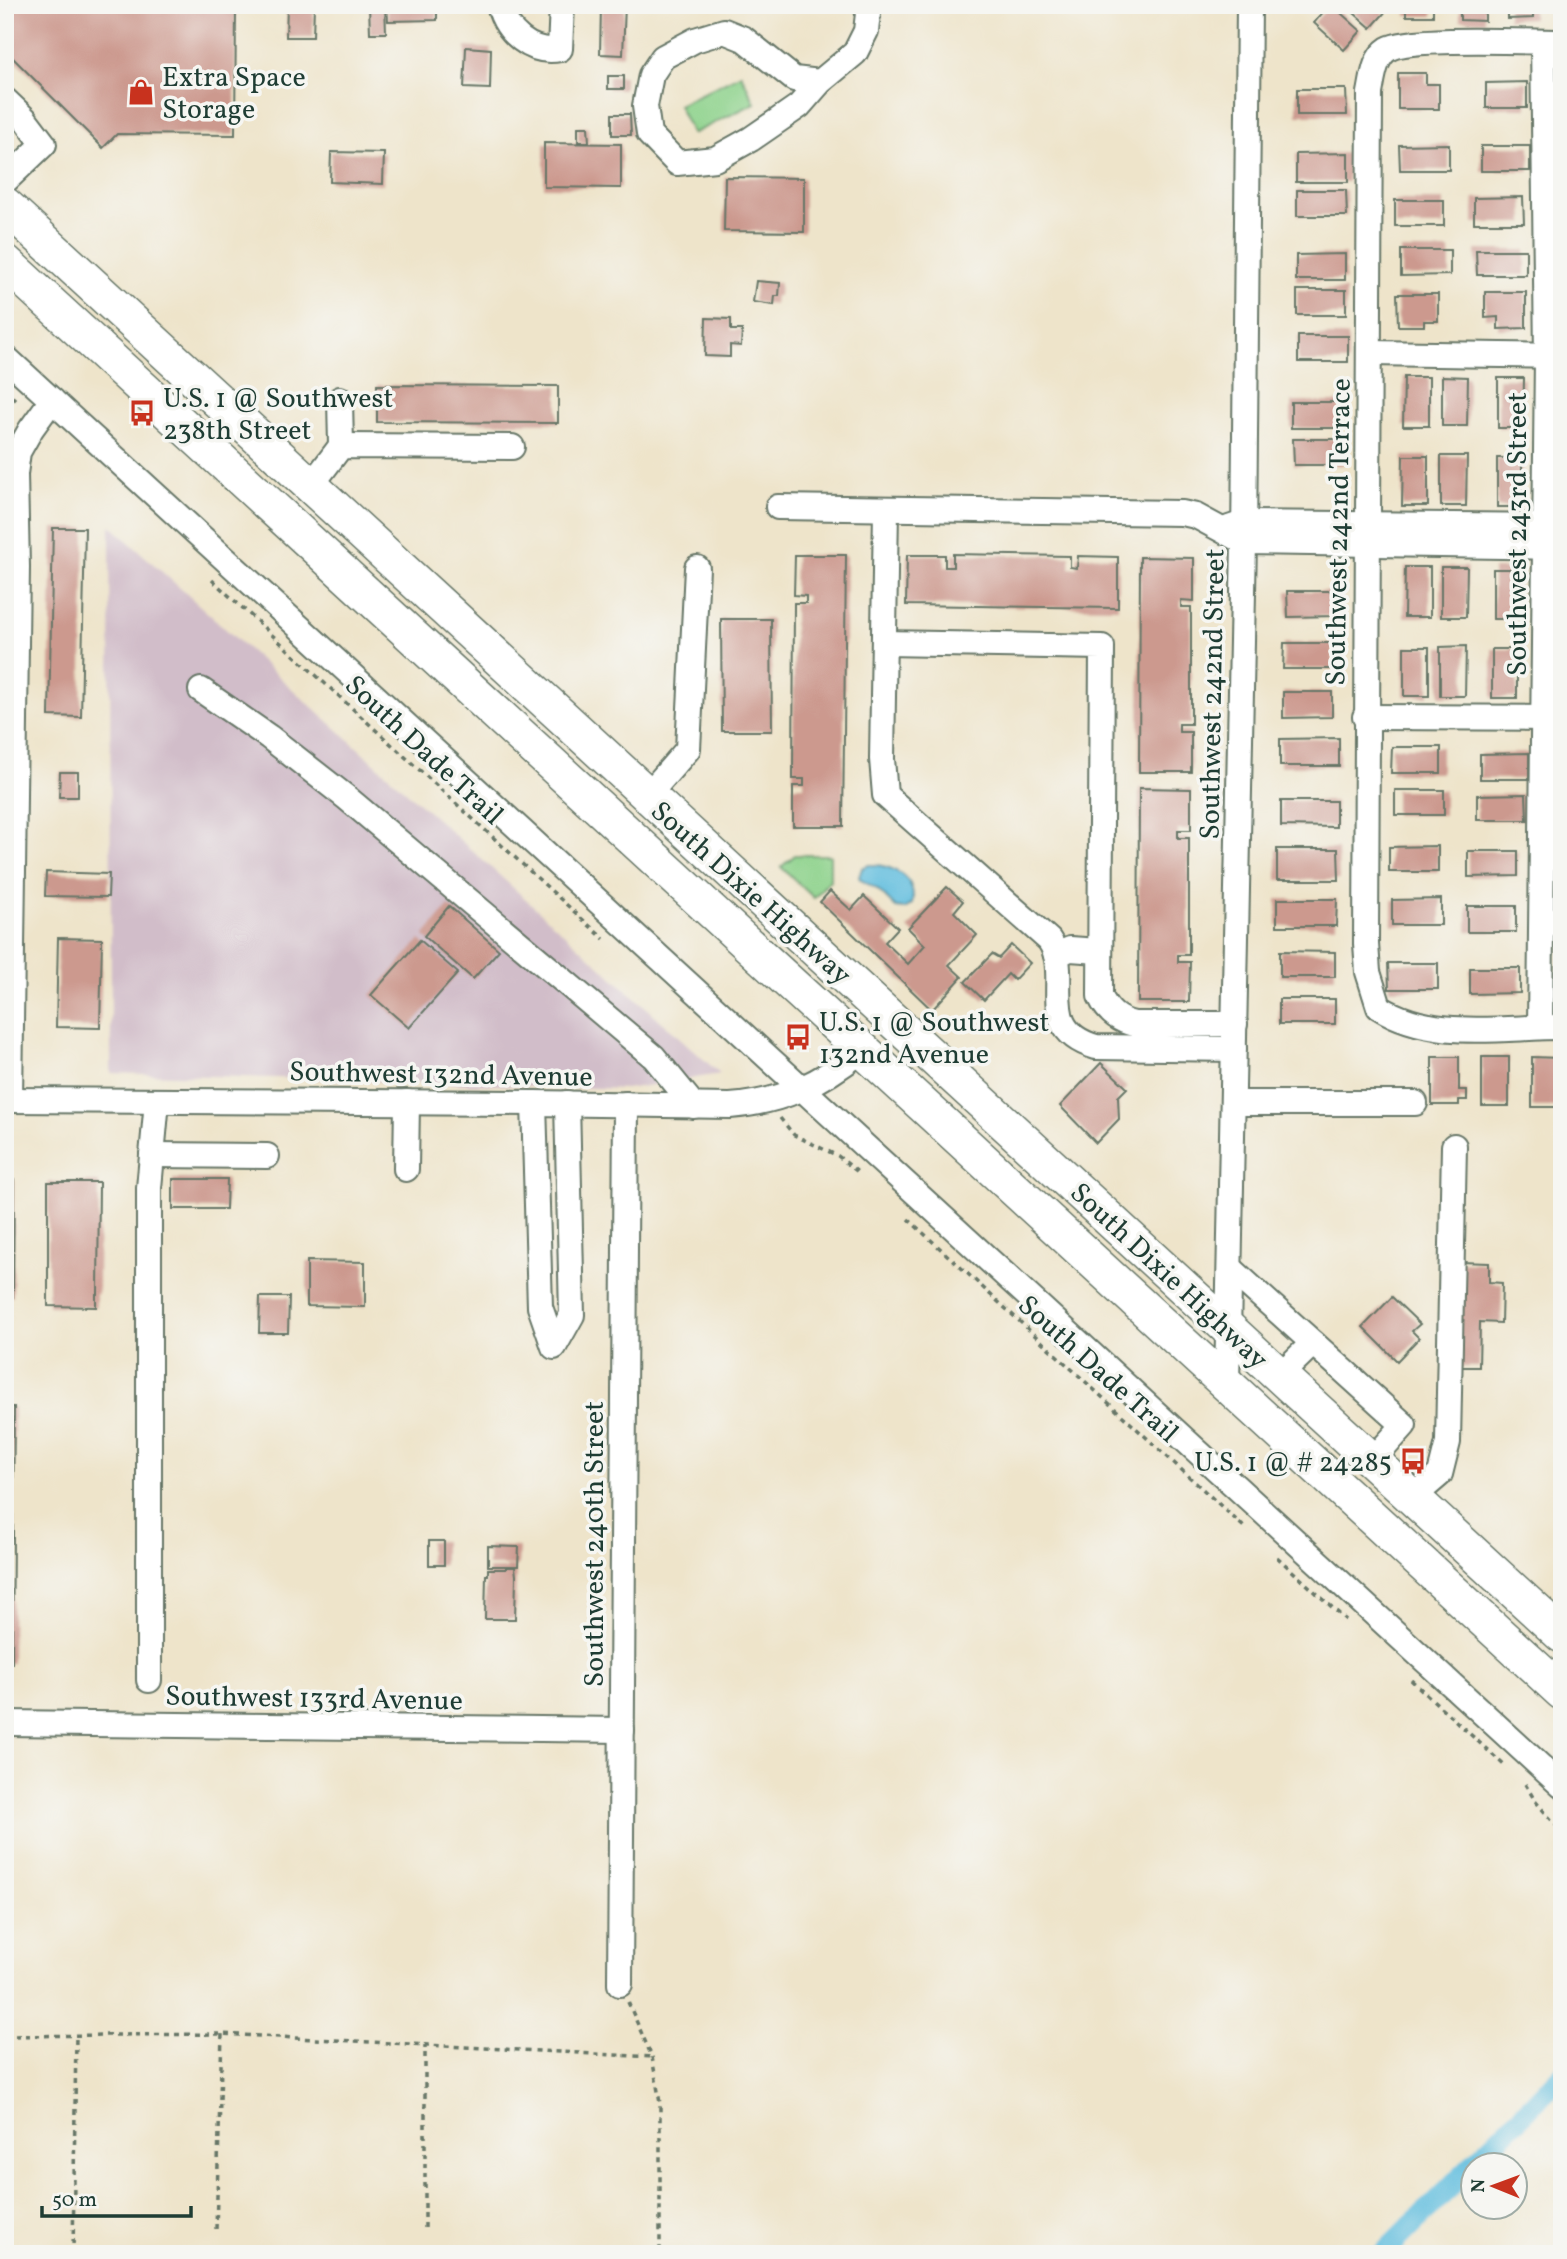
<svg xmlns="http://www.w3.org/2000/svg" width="1567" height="2259" font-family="Vollkorn,serif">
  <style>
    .industrial { fill: #d1bdc9 }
    .green { fill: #8dd28b; stroke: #568860; stroke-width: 2 }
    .water { fill: #60bdde; stroke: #407d89; stroke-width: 2 }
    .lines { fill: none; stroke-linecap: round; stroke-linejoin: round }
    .canal { stroke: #60bdde; stroke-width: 21 }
    .building { fill: #cc998e }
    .minor-casing { stroke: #677768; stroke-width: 28 }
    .highway-casing { stroke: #677768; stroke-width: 38 }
    .path { stroke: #677768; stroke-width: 3.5; stroke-dasharray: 5 5; stroke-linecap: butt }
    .minor { stroke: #fff; stroke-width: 24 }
    .highway { stroke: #fff; stroke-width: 35 }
    .labels { text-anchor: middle; stroke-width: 7; stroke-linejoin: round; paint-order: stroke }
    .poi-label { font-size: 28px; fill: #1f3d34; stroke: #f6f6f2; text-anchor: start }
    .street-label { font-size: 28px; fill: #1f3d34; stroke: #f6f6f2 }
  </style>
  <rect width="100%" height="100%" fill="#f6f6f2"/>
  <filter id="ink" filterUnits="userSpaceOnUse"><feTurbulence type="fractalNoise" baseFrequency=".0143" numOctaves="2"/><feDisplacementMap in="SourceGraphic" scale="14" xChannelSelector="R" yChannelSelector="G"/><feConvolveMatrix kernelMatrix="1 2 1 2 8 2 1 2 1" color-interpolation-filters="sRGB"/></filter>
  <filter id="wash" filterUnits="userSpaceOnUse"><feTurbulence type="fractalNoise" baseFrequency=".00686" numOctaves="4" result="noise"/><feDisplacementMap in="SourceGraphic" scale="28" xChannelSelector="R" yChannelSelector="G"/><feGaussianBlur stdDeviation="1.57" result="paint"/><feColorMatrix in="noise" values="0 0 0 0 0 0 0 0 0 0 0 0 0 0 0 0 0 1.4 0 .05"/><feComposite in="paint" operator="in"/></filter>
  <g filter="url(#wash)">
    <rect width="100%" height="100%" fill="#eee4ca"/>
    <path class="industrial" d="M110 525 720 1074 626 1089 111 1073Z"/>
    <g class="green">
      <path d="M741 74 755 103 692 134 678 105Z"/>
      <path d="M795 855H830V880L814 898 781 867Z"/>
    </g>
    <path class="water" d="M869 865C891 864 918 877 912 904L905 909 896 908 877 889 861 880 859 877 862 868Z"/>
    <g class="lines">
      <path class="canal" d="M1383 2254 1562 2075"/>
    </g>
    <g id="blocks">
      <g class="building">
        <path d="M12 5H236L235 135 117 134 103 148 5 50V32L11 26Z"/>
        <path d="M287 5H314L313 37H286Z"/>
        <path d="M369 5H385L386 33H370Z"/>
        <path d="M387 5H437V20L388 21Z"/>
        <path d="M601 5H625L623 55 600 54Z"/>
        <path d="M1329 5H1332L1361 31 1344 50 1314 23Z"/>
        <path d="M1345 5H1384L1388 9 1371 28Z"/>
        <rect x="1406" y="5" width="27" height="11"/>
        <path d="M1460 5H1485V21L1460 20Z"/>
        <path d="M1508 5H1533V18L1508 19Z"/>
        <path d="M466 47 491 49 490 89 464 88Z"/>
        <path d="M1398 73H1426V84H1439V109H1398Z"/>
        <rect x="608" y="76" width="16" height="13"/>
        <path d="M1527 82V108H1486V83Z"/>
        <path d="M1297 89H1346L1347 115H1297Z"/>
        <path d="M612 114H630L631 135H612Z"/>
        <path d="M578 127H588L589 142H578Z"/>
        <path d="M544 143 621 144V188L544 187Z"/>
        <path d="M1449 144V170H1400L1399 145Z"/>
        <rect x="1481" y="146" width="49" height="25"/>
        <path d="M331 152 384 153 383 184 330 182Z"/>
        <path d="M1348 153V182H1296V154Z"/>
        <path d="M725 177 804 178V232L724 231Z"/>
        <path d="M1297 190H1346L1347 216H1297Z"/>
        <path d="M1523 197 1524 223H1474V198Z"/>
        <rect x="1395" y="200" width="49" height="26"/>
        <path d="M1401 250H1450V275L1401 276Z"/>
        <path d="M1476 250H1526V275H1477Z"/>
        <path d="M1345 254V280H1296V255Z"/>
        <path d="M756 281 780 283 779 296H775L774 305 753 302Z"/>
        <rect x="1297" y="290" width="49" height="25"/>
        <path d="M1485 292H1526V328L1498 329V317L1485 318Z"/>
        <path d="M1397 294H1438V321H1424V326H1398Z"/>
        <path d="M706 318 731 319V330H742L741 346 730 345V357L705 356Z"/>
        <rect x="1298" y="336" width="50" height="26"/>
        <path d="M1442 376 1468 377 1467 426H1442Z"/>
        <path d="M1404 377H1429V426H1403Z"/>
        <path d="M1498 378H1524L1523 428H1498Z"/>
        <path d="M377 385 558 386V423L377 422Z"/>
        <rect x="1291" y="402" width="49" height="26"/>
        <path d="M1293 439H1343V465H1294Z"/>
        <path d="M1403 456H1428V506H1402Z"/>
        <path d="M1441 456H1467L1466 506H1441Z"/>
        <rect x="1497" y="458" width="25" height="49"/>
        <path d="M53 528H85L81 717 49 716Z"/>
        <path d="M953 554 1070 556V567L1077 568 1078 556 1118 557V608L906 605 907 555H945V567H953Z"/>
        <path d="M795 555H846L843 826H793V786H804V779H793L794 603H806V596L794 595Z"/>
        <path d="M1140 557 1194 558V601L1181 600V607H1191V724H1179V732H1191V772H1139Z"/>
        <path d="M1405 567H1430V617H1404Z"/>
        <path d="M1441 567H1467L1466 617H1441Z"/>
        <rect x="1493" y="569" width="25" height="50"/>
        <path d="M1287 591H1337V616L1288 617Z"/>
        <path d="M721 619H771L772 731H722Z"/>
        <path d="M1284 643H1333V669H1283Z"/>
        <path d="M1466 646 1465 696H1440V647Z"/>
        <rect x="1404" y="647" width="25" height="49"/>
        <rect x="1492" y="649" width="25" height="49"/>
        <path d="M1283 692H1332V717L1283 718Z"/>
        <path d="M1339 738V766H1280V739Z"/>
        <path d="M1392 747H1441V773H1391Z"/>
        <path d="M1529 753V779H1480V754Z"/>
        <path d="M60 772H78V797H59Z"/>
        <path d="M1139 788 1191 789V830H1178V838H1189V955H1178V962H1190L1189 1002H1138Z"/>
        <rect x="1395" y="790" width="49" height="25"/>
        <path d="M1526 794 1527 820H1477V795Z"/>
        <path d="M1281 801H1336V827L1281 826Z"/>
        <path d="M1438 846V872H1389V847Z"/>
        <path d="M1277 849H1338L1339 880H1277Z"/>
        <path d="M1468 851H1518V876L1468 877Z"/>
        <path d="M46 872 109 874 108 897 45 896Z"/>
        <path d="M947 887 963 901 954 912 977 935 949 965 962 977 932 1010 820 902 830 891 851 910 864 896 898 928 885 942 908 964 925 945 908 928Z"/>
        <path d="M1277 899H1337L1336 926H1277Z"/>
        <path d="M1441 899V925H1392V900Z"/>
        <path d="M449 906 499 950 473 979 424 936Z"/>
        <rect x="1467" y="906" width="49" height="26"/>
        <path d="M58 938 102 939 100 1028 56 1027Z"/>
        <path d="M420 940 458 973 409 1028 371 995Z"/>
        <path d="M1011 945 1030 963 1014 980 1008 974 984 1000 965 982 992 954 999 958Z"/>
        <path d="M1280 951 1335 952V977H1280Z"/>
        <path d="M1388 963H1438V989H1389Z"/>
        <path d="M1470 968H1520V993L1470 994Z"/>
        <rect x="1279" y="999" width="56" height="25"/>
        <path d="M1432 1057H1459V1090H1467V1100H1459V1105H1432Z"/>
        <rect x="1482" y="1057" width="27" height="49"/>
        <path d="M1532 1057 1559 1058 1558 1107H1532Z"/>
        <path d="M1101 1063 1127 1088 1118 1097 1119 1119 1096 1143 1060 1106Z"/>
        <path d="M5 1179H14L13 1297H5Z"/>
        <path d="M173 1179H227L226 1209H173Z"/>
        <path d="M48 1182H99L98 1294H96V1307L48 1306Z"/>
        <path d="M307 1261 365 1262V1307L307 1306Z"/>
        <path d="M1460 1262 1489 1263V1282L1502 1283 1501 1323 1480 1322 1479 1367H1454Z"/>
        <path d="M260 1297H289L288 1333H259Z"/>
        <path d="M1392 1297 1420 1324 1412 1331 1419 1338 1397 1361 1363 1327Z"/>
        <path d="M5 1407H14L12 1663H5Z"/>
        <rect x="429" y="1541" width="15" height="24"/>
        <path d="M488 1546 519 1547 518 1566H488Z"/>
        <path d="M506 1567H515L516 1576 515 1619H485L486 1575H488V1569H506Z"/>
      </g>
    </g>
  </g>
  <g filter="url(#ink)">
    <use href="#blocks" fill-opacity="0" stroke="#677768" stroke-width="2"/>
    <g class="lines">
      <g class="minor-casing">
        <g id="minor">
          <path d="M499 5C506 32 531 55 560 49L562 5"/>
          <path d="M1562 42C1530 42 1409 36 1388 49 1374 58 1373 79 1370 93 1371 377 1365 661 1366 944L1368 972 1379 1007C1432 1041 1502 1027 1562 1027"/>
          <path d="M820 82 794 79 744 39 724 31 695 40 663 57 651 75 645 106 649 134 677 163 715 159 751 139 799 106 820 82 855 53 866 31 869 5"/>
          <path d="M5 100 25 119 44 144 5 181"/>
          <path d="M1369 353 1561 356"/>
          <path d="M5 357 1562 1786"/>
          <path d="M340 399 341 446"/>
          <path d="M310 487 341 446 512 447"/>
          <path d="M778 507 1182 513 1196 516 1244 542 1561 547"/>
          <path d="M886 509 882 759 885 795 1049 940C1074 975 1033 1029 1096 1047L1234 1049"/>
          <path d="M1229 528 1244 523 1559 526"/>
          <path d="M884 643 1102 647 1100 996C1107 1011 1117 1020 1134 1024H1235"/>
          <path d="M201 690 269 737 347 798 654 1057 694 1106"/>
          <path d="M1365 717 1562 718"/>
          <path d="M647 796 688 749 697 568"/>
          <path d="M1056 955 1070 949 1099 951"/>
          <path d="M1540 1027 1547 356 1543 42"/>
          <path d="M5 1100 534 1103 730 1106C783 1102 821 1083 861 1051"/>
          <path d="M10 1100 17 567 15 474 18 452 31 429 52 400"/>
          <path d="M534 1103 540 1307 554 1347 572 1315 567 1103"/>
          <path d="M1234 1103H1415"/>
          <path d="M152 1155 267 1156"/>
          <path d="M406 1169 407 1102"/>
          <path d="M1230 1268 1404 1425 1372 1461"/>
          <path d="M1279 1376 1313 1343"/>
          <path d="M1227 1384 1244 542 1249 5"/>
          <path d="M1412 1498 1440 1474 1448 1442 1454 1146"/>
          <path d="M149 1680V1188L157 1101"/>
          <path d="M5 1723 622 1730"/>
          <path d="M620 1984 626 1104"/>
        </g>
      </g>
      <g class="highway-casing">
        <g id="highway">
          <path d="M5 205 1562 1635"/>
          <path d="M5 262 1562 1692"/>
        </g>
      </g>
      <g class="path">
        <path d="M5 390 18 402"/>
        <path d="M212 580 604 939"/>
        <path d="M780 1118 794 1135 838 1156 859 1173"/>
        <path d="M908 1219 1245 1528"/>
        <path d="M1277 1557 1346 1620"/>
        <path d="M1411 1680 1506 1767"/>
        <path d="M1525 1784 1536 1802 1562 1832"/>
        <path d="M628 2002 652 2057 660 2103V2254"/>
        <path d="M5 2036 222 2034 652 2057"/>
        <path d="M425 2228V2045"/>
        <path d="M216 2229 222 2034"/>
        <path d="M73 2254 76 2035"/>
      </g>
      <use href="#minor" class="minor"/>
      <use href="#highway" class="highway"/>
    </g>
  </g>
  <defs>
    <g id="shop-bare" transform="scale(2.1)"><path d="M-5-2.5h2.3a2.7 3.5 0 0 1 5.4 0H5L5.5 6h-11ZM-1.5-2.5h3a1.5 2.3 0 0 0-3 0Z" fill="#c8321e" stroke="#f6f6f2" stroke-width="2.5" paint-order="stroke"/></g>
    <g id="bus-bare" transform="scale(2.1)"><path d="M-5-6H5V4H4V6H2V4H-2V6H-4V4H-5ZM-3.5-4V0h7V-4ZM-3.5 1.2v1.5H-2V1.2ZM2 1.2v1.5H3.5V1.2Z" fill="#c8321e" stroke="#f6f6f2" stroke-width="2.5" paint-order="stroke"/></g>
  </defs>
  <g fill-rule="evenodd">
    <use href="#shop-bare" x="141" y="92"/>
    <use href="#bus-bare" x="142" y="413"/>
    <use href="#bus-bare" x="798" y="1037"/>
    <use href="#bus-bare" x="1413" y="1461"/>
  </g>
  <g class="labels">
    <g class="poi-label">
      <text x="162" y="86">Extra Space<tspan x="162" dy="32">Storage</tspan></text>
      <text x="163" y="407">U.S. 1 @ Southwest<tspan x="163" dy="32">238th Street</tspan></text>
      <text x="819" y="1031">U.S. 1 @ Southwest<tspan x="819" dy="32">132nd Avenue</tspan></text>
      <text x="1392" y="1471" text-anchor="end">U.S. 1 @ # 24285</text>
    </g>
    <g class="street-label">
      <text transform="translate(1337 532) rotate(-89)" y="10">Southwest 242nd Terrace</text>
      <text transform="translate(1516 534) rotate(-90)" y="10">Southwest 243rd Street</text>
      <text transform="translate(1211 694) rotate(-89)" y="10">Southwest 242nd Street</text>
      <text transform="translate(425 749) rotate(43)" y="10">South Dade Trail</text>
      <text transform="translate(752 892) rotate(42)" y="10">South Dixie Highway</text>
      <text transform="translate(441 1073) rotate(1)" y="10">Southwest 132nd Avenue</text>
      <text transform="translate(1170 1275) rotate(43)" y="10">South Dixie Highway</text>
      <text transform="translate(1099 1368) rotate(42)" y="10">South Dade Trail</text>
      <text transform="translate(593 1544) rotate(-90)" y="10">Southwest 240th Street</text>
      <text transform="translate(314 1697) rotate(1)" y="10">Southwest 133rd Avenue</text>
    </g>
  </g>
  <rect width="1567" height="2259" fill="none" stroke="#f6f6f2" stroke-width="28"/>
  <g transform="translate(1494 2186) rotate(271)"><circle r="33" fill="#f6f6f2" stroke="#a0aca6" stroke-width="2"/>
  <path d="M0-5L12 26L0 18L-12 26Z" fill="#c8321e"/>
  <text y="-10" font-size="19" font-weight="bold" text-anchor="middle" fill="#1f3d34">N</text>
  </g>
  <path d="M42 2206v10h149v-10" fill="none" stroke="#1f3d34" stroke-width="3.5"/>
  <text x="52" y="2206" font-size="21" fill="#1f3d34" stroke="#f6f6f2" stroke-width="5" paint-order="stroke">50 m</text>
</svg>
